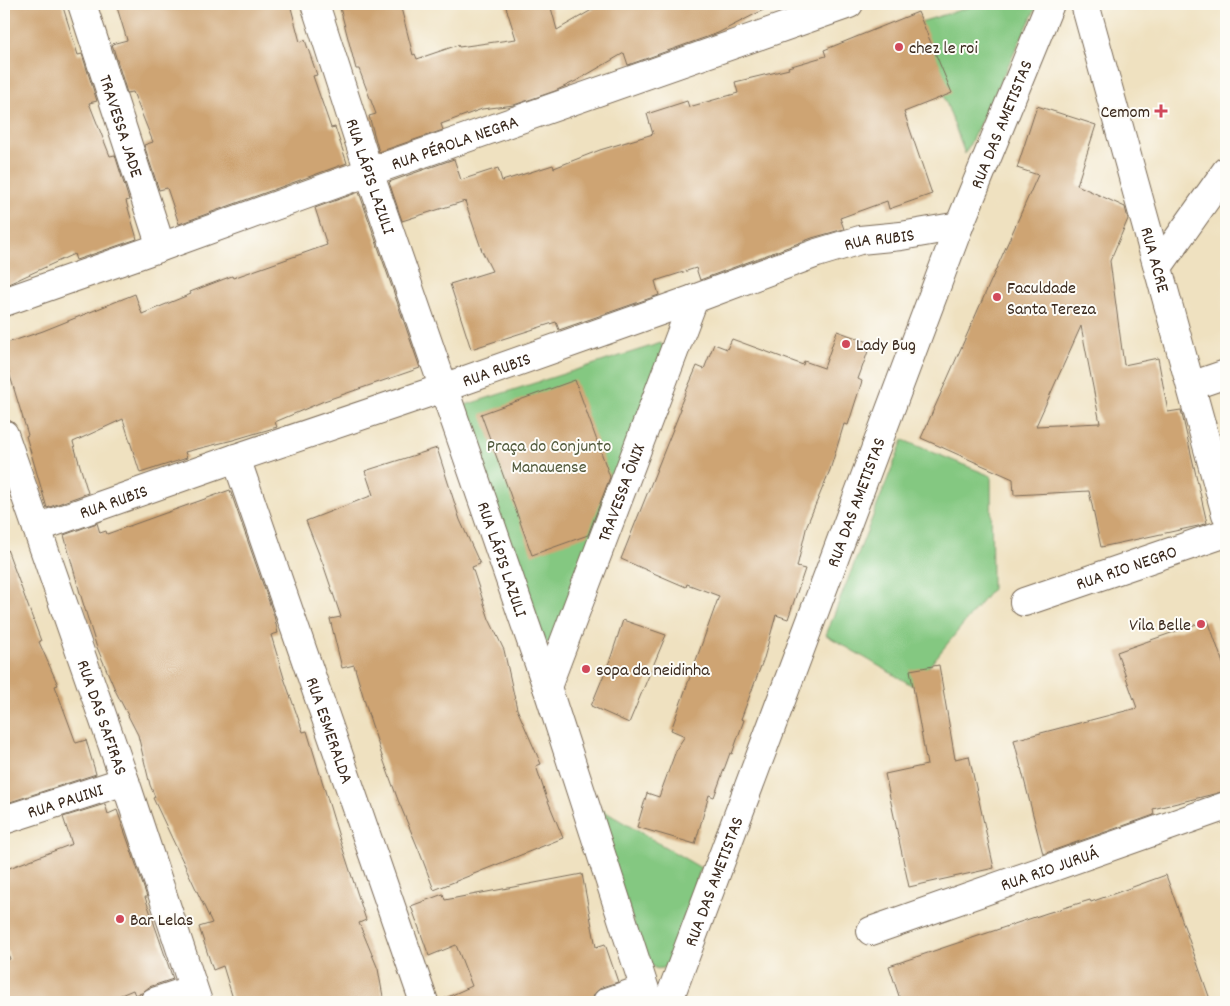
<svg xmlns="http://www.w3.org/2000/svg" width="1230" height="1006" font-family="Dekko,sans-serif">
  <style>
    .green { fill: #84c881; stroke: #607950 }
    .building { fill: #cea473; fill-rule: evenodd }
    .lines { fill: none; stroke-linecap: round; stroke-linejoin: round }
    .street-casing { stroke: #7a6a57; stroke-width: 30 }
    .secondary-casing { stroke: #7a6a57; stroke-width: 30 }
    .street { stroke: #fff; stroke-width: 28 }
    .secondary { stroke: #fff; stroke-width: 28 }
    .poi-dot { fill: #d1495b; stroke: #fdfcf7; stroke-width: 2 }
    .labels { text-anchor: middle; stroke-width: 4; stroke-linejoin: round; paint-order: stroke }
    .poi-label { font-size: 18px; fill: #3b2a1e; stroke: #fdfcf7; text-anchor: start }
    .street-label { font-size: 18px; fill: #3b2a1e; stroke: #fdfcf7 }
    .park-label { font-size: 18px; fill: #51593c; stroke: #fdfcf7 }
  </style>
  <rect width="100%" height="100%" fill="#fdfcf7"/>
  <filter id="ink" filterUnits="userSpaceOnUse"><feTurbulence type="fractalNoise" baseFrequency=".02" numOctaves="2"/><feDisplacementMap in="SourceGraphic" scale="10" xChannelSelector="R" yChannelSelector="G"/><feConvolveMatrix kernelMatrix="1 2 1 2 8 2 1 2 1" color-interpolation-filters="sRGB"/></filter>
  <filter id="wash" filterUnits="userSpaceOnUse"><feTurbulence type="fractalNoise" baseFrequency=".0096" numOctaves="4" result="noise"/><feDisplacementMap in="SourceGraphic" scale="20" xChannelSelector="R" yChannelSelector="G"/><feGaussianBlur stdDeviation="1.12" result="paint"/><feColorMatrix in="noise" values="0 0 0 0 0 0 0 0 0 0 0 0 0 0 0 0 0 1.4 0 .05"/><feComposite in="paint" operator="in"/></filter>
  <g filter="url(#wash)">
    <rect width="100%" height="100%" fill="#efe1c0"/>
    <g class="green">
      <path d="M980 4H1038L965 154 917 23Z"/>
      <path d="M661 343 665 352 552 642 544 643 456 408Z"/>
      <path d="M903 440 991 476 992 589 913 686 826 635Z"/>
      <path d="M592 804 701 868 667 966C657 971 655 969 647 962Z"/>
    </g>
    <g id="blocks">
      <g class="building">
        <path d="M4 4H62L78 55 82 54 97 101 89 103 110 156 115 155 129 200 126 201 137 239 76 260 74 254 4 286Z"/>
        <path d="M116 4H290L300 42 305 40 317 75 313 76 331 128 335 127 347 163 179 224 167 188 159 190 144 145 153 142 133 92 127 93 112 44 127 40Z"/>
        <path d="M339 4H400L413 55 415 54 417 59 458 45 459 47 516 39 505 4H550L557 30 602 4H775L718 33 628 65 624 53 576 81 555 91 514 105 482 109 441 124 443 130 379 152 369 116 376 114 359 69H356Z"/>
        <path d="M918 12 952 93 904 112 932 194 889 209 887 201 840 218 844 229 812 238 700 280 696 268 655 281 659 295 559 330 556 322 471 349 450 284 492 271 482 251 465 201 402 221 389 182 454 159 461 180 498 168 502 181 553 165 554 168 600 150 653 134 647 114 687 101 689 107 738 93 735 82 789 69 788 67 826 56 824 50Z"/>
        <path d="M1037 106 1096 125 1077 185 1125 207 1128 219 1110 261 1124 365 1158 358 1168 412 1181 410 1207 523 1198 526 1101 547 1089 491 1014 495 1013 479 921 438 1038 175 1017 168ZM1081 326 1100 423 1036 426Z"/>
        <path d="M359 192 420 368 324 401 275 422 277 427 233 440 185 452 187 458 140 473 123 419 73 442 88 493 47 508 26 436 28 435 4 356V344L43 331 135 294 142 314 191 294 190 292 232 276 233 278 327 245 315 208Z"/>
        <path d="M837 331 871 343 858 379 862 381 848 425 844 424 830 470 807 525 797 567 805 569 788 619 776 615 764 658 741 719 744 720 732 754 730 753 714 797 709 795 695 844 637 827 647 793 659 797 677 748 685 736 671 730 719 596 687 584 686 587 621 559 681 409 679 408 697 366 704 369 714 344 727 349 732 339 803 365 804 361 824 368Z"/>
        <path d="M575 380 610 477 588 535 532 555 481 414Z"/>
        <path d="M437 448 460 520 480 564 472 567 489 619 504 650 517 709 541 764 536 766 546 796 563 838 434 890 420 853 398 800 382 756 369 716 354 665 342 668 330 619 341 617 323 564 306 521 373 495 365 471Z"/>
        <path d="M230 490 274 616 278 633 271 635 284 678 303 732 307 731 339 837 366 920 359 923 378 969 384 1002H234L223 966 213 970 199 927 212 923 153 798 155 797 150 785 138 735 116 692 96 645 80 593 64 535 97 523 100 533 106 531 107 534Z"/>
        <path d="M7 549 41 641 39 642 58 685 55 686 76 743 86 740 96 774 4 804V550Z"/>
        <path d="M623 620 666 635 629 723 591 706 610 660Z"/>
        <path d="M1208 620 1226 672V791L1153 809 1154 815 1043 854 1014 740 1137 708 1117 652Z"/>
        <path d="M939 665 955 759 969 756 994 868 909 887 885 774 927 765 910 670Z"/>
        <path d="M105 804 108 814 117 810 131 850 147 897H145L173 979 149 987 142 993 135 995 133 990 104 1002H4V961L10 959 4 941V870L72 844 63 817Z"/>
        <path d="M582 874 596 947 605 944 618 982 602 987 596 992 592 999V1002H439V1001L472 986 456 945 429 956 411 906 443 894 445 900Z"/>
        <path d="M1166 875 1211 1002H901L889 966 1047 913 1090 900 1091 902Z"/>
      </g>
    </g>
  </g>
  <g filter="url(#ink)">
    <use href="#blocks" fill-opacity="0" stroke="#7a6a57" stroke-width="1"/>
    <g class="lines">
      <g class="street-casing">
        <g id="street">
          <path id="s1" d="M82 4 161 247"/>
          <path id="s2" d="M315 4 369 172 547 687 649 1002"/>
          <path d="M1158 267 1226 171"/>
          <path id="s3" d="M4 302 161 247 369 172 849 4"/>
          <path d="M1191 386 1226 374"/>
          <path id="s4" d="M4 434 125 781 198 1002"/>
          <path id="s5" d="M236 458 424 1002"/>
          <path id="s6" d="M37 528 236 458 443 388 694 299 817 253 860 240 901 236 959 226"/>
          <path id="s7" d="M1024 602 1226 533"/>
          <path id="s8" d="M547 687 694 299"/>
          <path id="s9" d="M4 820 125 781"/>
          <path id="s10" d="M871 931 1226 806"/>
          <path d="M154 1002 193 989"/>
          <path d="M607 1002 644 989"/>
          <path id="s11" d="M668 1002 959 226 1050 4"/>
        </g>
      </g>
      <g class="secondary-casing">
        <g id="secondary">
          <path id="s12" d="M1085 4 1226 514"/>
        </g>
      </g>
      <use href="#street" class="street"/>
      <use href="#secondary" class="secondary"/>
    </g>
  </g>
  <g class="poi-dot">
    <circle cx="899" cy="47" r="5"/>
    <path d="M1158.5 103.5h5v5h5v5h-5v5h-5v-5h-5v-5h5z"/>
    <circle cx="997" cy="297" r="5"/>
    <circle cx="846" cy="344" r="5"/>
    <circle cx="1201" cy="624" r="5"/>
    <circle cx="586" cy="669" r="5"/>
    <circle cx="120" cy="919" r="5"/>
  </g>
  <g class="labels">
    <g class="poi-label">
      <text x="909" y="53">chez le roi</text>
      <text x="1150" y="117" text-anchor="end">Cemom</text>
      <text x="1007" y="293">Faculdade<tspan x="1007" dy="21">Santa Tereza</tspan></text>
      <text x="856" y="350">Lady Bug</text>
      <text x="1191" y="630" text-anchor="end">Vila Belle</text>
      <text x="596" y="675">sopa da neidinha</text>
      <text x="130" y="925">Bar Lelas</text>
    </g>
    <g class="street-label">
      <text dy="6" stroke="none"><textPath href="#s11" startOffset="939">RUA DAS AMETISTAS</textPath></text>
      <text dy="6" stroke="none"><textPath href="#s1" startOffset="128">TRAVESSA JADE</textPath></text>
      <text dy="6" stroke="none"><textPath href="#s3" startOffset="478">RUA PÉROLA NEGRA</textPath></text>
      <text dy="6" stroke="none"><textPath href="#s2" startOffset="181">RUA LÁPIS LAZULI</textPath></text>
      <text dy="6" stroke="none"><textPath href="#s6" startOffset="891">RUA RUBIS</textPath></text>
      <text dy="6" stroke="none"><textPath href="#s12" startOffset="265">RUA ACRE</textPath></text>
      <text dy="6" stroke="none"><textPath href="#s6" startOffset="486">RUA RUBIS</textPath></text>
      <text dy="6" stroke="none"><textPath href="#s8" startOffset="208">TRAVESSA ÔNIX</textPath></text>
      <text dy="6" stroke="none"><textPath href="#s6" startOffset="81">RUA RUBIS</textPath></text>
      <text dy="6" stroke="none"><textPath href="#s11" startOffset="534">RUA DAS AMETISTAS</textPath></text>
      <text dy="6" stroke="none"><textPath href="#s2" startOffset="586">RUA LÁPIS LAZULI</textPath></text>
      <text dy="6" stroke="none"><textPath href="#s7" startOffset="108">RUA RIO NEGRO</textPath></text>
      <text dy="6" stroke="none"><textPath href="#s4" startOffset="300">RUA DAS SAFIRAS</textPath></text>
      <text dy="6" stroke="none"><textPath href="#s5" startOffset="288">RUA ESMERALDA</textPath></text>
      <text dy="6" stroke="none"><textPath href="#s9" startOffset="64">RUA PAUINI</textPath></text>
      <text dy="6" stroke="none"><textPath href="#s10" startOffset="189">RUA RIO JURUÁ</textPath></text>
      <text dy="6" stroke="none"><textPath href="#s11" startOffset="129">RUA DAS AMETISTAS</textPath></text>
    </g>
    <g class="park-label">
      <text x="549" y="451">Praça do Conjunto<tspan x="549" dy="21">Manauense</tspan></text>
    </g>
  </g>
  <rect width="1230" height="1006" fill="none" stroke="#fdfcf7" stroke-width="20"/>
</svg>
